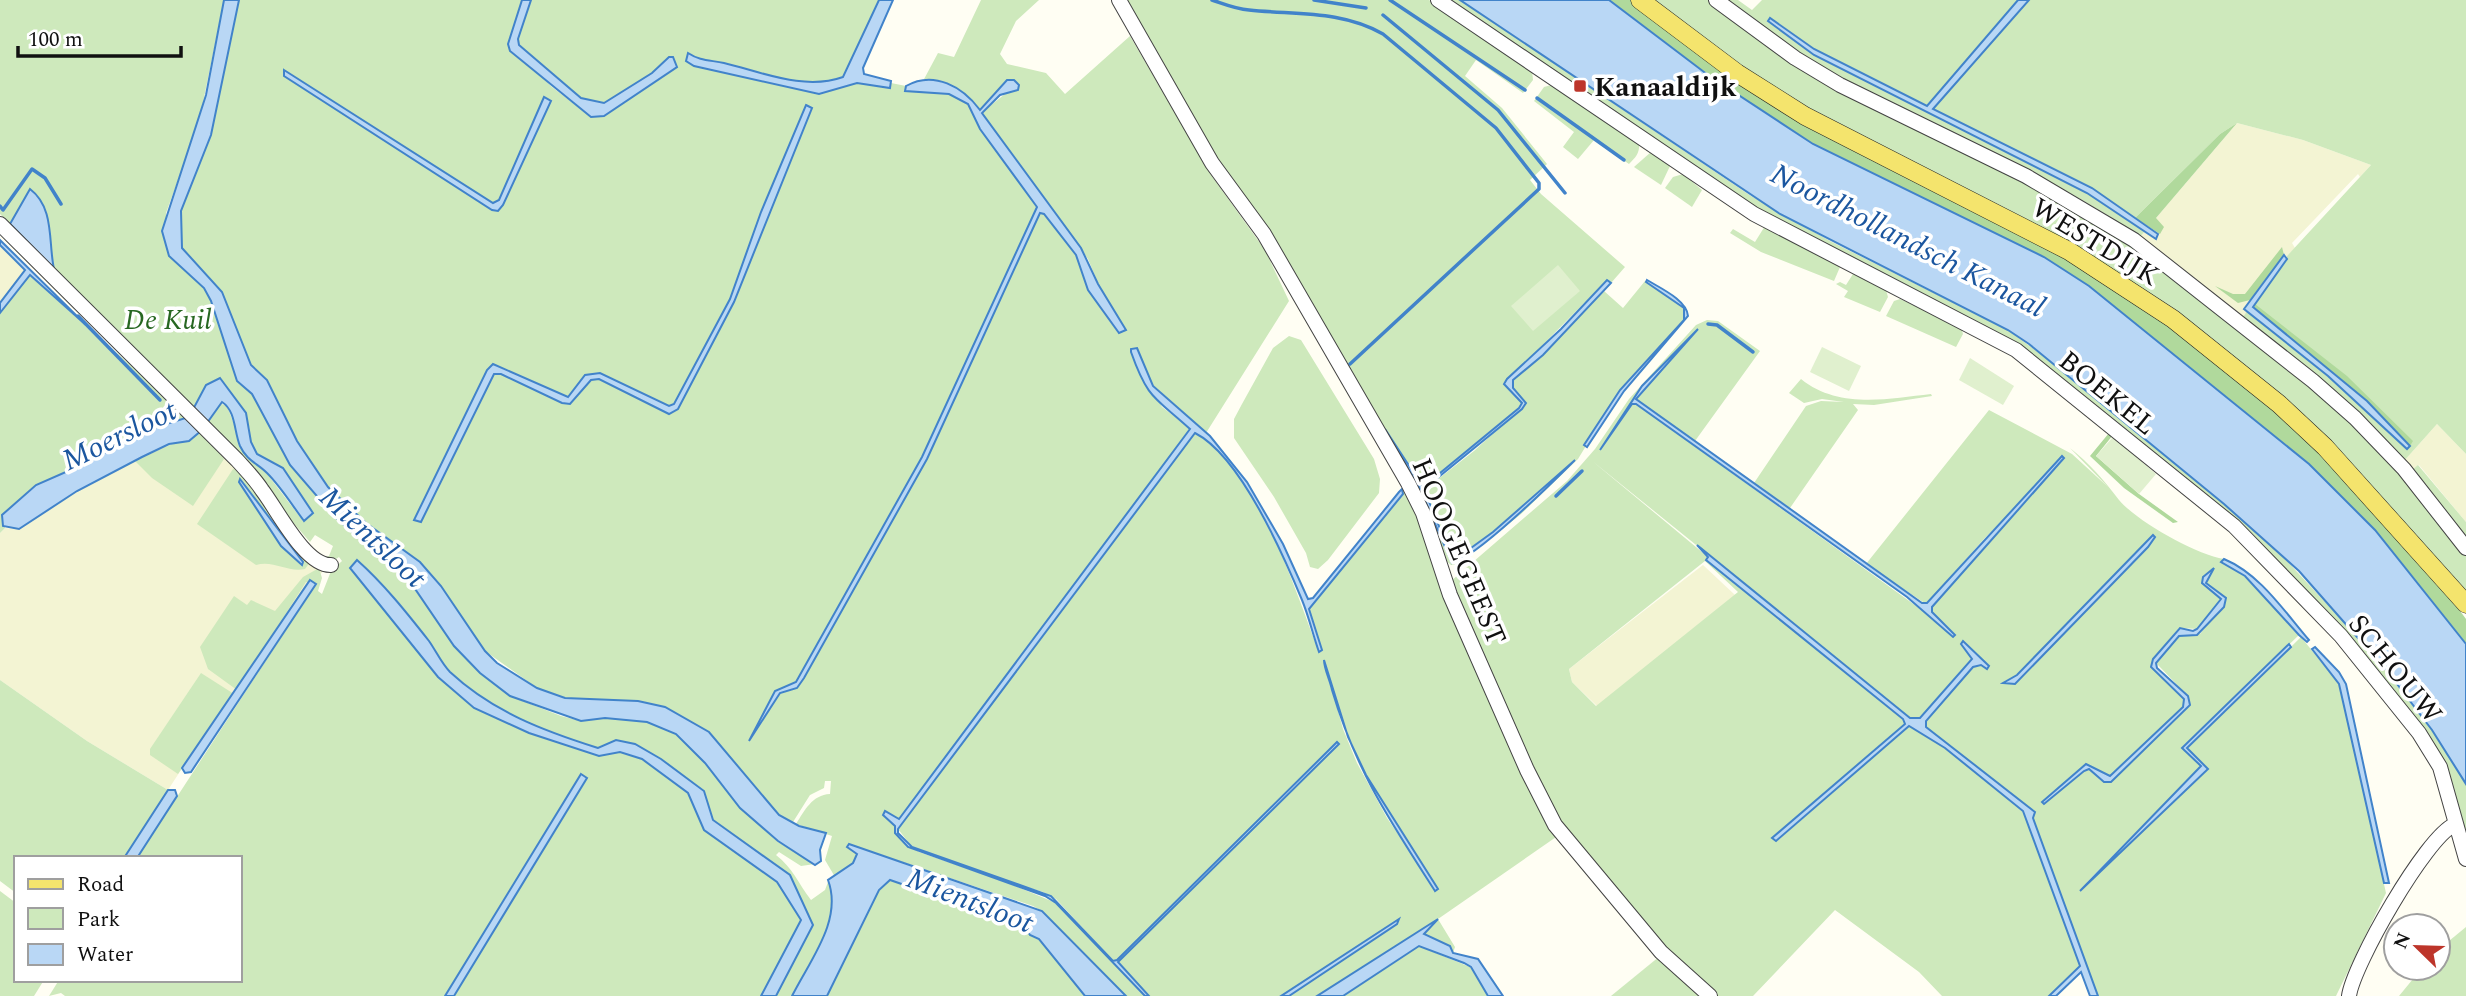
<svg xmlns="http://www.w3.org/2000/svg" width="2466" height="996" font-family="Spectral,serif">
  <style>
    .farmland { fill: #f3f4d3 }
    .green { fill: #cee9bc; fill-rule: evenodd }
    .forest { fill: #b0d99c }
    .pitch { fill: #e0f0ce }
    .water { fill: #b9d7f5; stroke: #4183ca; stroke-width: 2 }
    .lines { fill: none; stroke-linecap: round; stroke-linejoin: round }
    .stream { stroke: #4183ca; stroke-width: 3.5 }
    .minor-casing { stroke: #434343; stroke-width: 16 }
    .major-casing { stroke: #212121; stroke-width: 19 }
    .minor { stroke: #fff; stroke-width: 14 }
    .major { stroke: #f4e46d; stroke-width: 18 }
    .poi-dot { fill: #bd352a; stroke: #fff; stroke-width: 2.5 }
    .labels { text-anchor: middle; stroke-width: 7; stroke-linejoin: round; paint-order: stroke }
    .poi-label { font-size: 28px; font-weight: bold; fill: #101010; stroke: #fff; text-anchor: start }
    .street-label { font-size: 28px; fill: #101010; stroke: #fff }
    .park-label { font-size: 28px; font-style: italic; fill: #276721; stroke: #fff }
    .water-label { font-size: 30px; font-style: italic; fill: #1b569f; stroke: #fff }
  </style>
  <rect width="100%" height="100%" fill="#fffef3"/>
  <g class="farmland">
    <path d="M2237 123 2303 140 2371 165 2360 177 2358 174 2292 243 2295 248 2287 256 2284 255 2245 309 2247 311 2243 317 2140 237 2145 231 2156 238 2158 234 2148 227 2160 233 2156 218Z"/>
    <path d="M0 245 26 270 0 303Z"/>
    <path d="M2437 424 2466 454V522L2419 465 2412 470 2404 461Z"/>
    <path d="M218 446 323 571 201 739 168 790 87 741 0 680V533L5 528 19 529 77 491 161 447Z"/>
    <path d="M1703 565 1735 595 1597 706 1572 682 1569 669Z"/>
  </g>
  <g class="green">
    <path d="M0 0H224L199 122 166 213 169 256 204 288 211 301 237 381 252 394 290 465 335 517 411 583 454 646 480 673 510 696 561 716 581 721 605 718 647 722 676 734 705 763 740 808 778 842 815 864 801 866 779 852 776 855C793 868 798 883 811 900L825 890 828 882C845 919 808 964 792 996H776L813 925 790 875 713 820 704 791 661 759 635 744 616 740 598 748C546 732 486 713 448 670 441 663 437 652 431 644 409 614 385 583 356 561L350 568 438 677 474 707 529 733 599 756 620 752 642 759 688 793 704 830 777 882 801 920 761 996H454L587 779 582 775 445 996H65L61 993 49 996 59 980H240V858H137L316 584 306 582 237 690 208 669 200 647 234 596 247 605 251 600 275 611 303 577 319 568 322 578 318 591 322 594 331 571 342 561 339 557 333 561 325 557 329 556 333 546 315 535 310 542 207 424 219 403 227 406 247 458 265 471 303 521 313 513 283 468 257 454 251 442 249 426 220 378 194 412 0 214Z"/>
    <path d="M239 0H522L508 43 552 87 591 117 637 94 676 67V63L669 58 652 73 604 103 581 98 519 45 518 39 531 0H879L843 77C804 90 762 72 724 63 710 60 700 61 688 53L694 66 819 94 857 83 890 87 891 83 906 86 905 89 949 94 968 104 1037 207 922 457 796 683 775 691 749 741 780 693 797 688 804 678 927 459 1040 213 1044 214 1076 255 1088 290 1118 333 1126 330 1098 283 1088 259 981 113 1005 94 1007 80 980 111 944 82 923 81 938 53 954 57 981 0H1039L1016 21 1000 54 1007 64 1046 73 1065 94 1130 36 1211 175 1265 250 1289 301 1206 433 1153 385 1137 348 1131 349 1162 407 1191 429 899 819 885 811 883 815 896 826 895 833 919 852 980 873 912 847 898 829 1195 433C1258 470 1294 587 1319 652L1322 650 1309 609 1403 494 1402 489 1405 490 1559 835 1438 919 1455 947 1453 953 1450 946 1423 934 1437 920 1317 996H1289L1397 924 1399 919 1281 996H1149L1118 962 1339 744 1337 742 1117 960 1113 961 1056 899 1043 892 996 878 1056 903 1145 996H1126L1042 911 1033 906 849 844 857 853 853 863 835 877 825 860 832 836 796 824C805 810 812 795 830 794L831 781H825L824 788 810 795 793 822 779 815 755 787 665 707 638 701 565 698 537 688 485 651 441 586 420 562 366 523 328 487 297 441 267 380 251 365 222 292 182 248 181 211 211 135ZM1324 660 1348 737 1366 775 1437 890 1387 818 1357 763 1343 729Z"/>
    <path d="M1122 0H1429L1532 70 1533 80 1523 93 1476 60 1465 76 1502 108 1547 164 1530 180 1541 194 1625 267 1611 283 1606 281 1504 384 1522 403 1519 408 1422 488 1385 429 1420 489 1452 563 1460 562 1575 460 1493 532 1453 561 1424 490 1474 451 1526 403 1513 388V380L1543 355 1604 291 1623 308 1645 281 1684 308V320L1620 390 1578 459 1521 514 1459 564 1451 565 1444 559Z"/>
    <path d="M1449 0H1460L1751 196 1830 241 2008 330 2070 376 2272 545 2365 645 2432 730 2466 784V831L2450 780 2353 645 2070 386 1727 192 1613 114 1585 89 1575 86Z"/>
    <path d="M1648 0H1708L1794 63 2052 194 2131 244 2266 348 2353 423 2394 465 2466 553V596L2285 402 1777 94Z"/>
    <path d="M1723 0H1738L1752 10 1762 0H2018L1927 106 1814 49 1771 18 1768 21 1814 55 2087 193 2145 231 2140 237C2048 171 1941 134 1842 81 1800 58 1762 28 1723 0Z"/>
    <path d="M2029 0H2466V454L2437 424 2404 461 2308 369 2243 317 2247 311 2328 376 2407 449 2410 446 2252 307 2287 256 2371 165 2303 140 2237 123 2220 134 2135 218 2092 188 1933 109Z"/>
    <path d="M1551 85 1639 144C1640 153 1635 158 1629 164L1594 140 1578 159 1563 147 1574 132 1534 101 1544 87Z"/>
    <path d="M1651 152 1670 166 1661 185 1634 167Z"/>
    <path d="M1683 174 1702 190 1692 207 1665 188 1673 177Z"/>
    <path d="M1765 226 1840 267 1834 281 1761 252 1730 233 1733 229 1755 242Z"/>
    <path d="M1853 274 1886 290 1888 297 1880 312 1844 297 1848 291 1836 284 1840 282 1846 285Z"/>
    <path d="M29 275 189 417 144 431 84 464 36 485 2 515 5 528 0 533V313Z"/>
    <path d="M1900 299 1961 327 1963 334 1956 347 1886 316 1894 301Z"/>
    <path d="M1707 320 1718 321 1760 351 1695 441 1636 399 1698 329 1642 386 1600 450 1632 404H1636L1955 634 1932 612V607L2064 458 1984 539 1926 604 1866 564 1989 410 2072 454 2108 487 2070 448C2090 464 2104 480 2119 500 2138 522 2195 554 2224 559L2222 562 2245 576 2299 635 2182 747 2201 766 2086 883 2208 770 2187 749 2301 637 2339 684 2386 893 2336 996H2098L2033 818 2035 812 1926 727V721L1973 667 1989 665 1962 642 1961 645 1972 659 1920 718H1910L1591 460 1708 557 1707 560 1904 719 1905 724 1773 838 1777 841 1909 726 1945 748 2023 811 2080 966 2049 996H1942L1919 972 1835 910 1753 996H1716L1679 962 1569 836 1543 788 1451 581 1567 481 1595 449 1629 399 1696 325ZM2153 536 2155 538 2148 547 2015 684 2005 681 2017 675ZM1705 561 1738 592 1596 706 1572 682 1569 669ZM2214 568 2206 583 2226 601 2200 634 2179 636 2156 663 2188 696 2189 705 2104 782 2089 769 2084 771 2043 803 2085 764 2110 776 2183 707 2184 699 2151 667 2153 659 2179 628 2198 629 2222 599 2202 583 2203 577Z"/>
    <path d="M1289 336 1301 340 1374 459 1380 479 1379 493 1328 560 1318 569 1310 567 1306 553 1274 497 1234 438V419L1242 404 1273 348Z"/>
    <path d="M1801 379C1838 409 1887 399 1931 394L1932 396 1874 405 1853 404 1858 410 1790 508 1754 483 1806 406 1821 401 1844 402 1822 399 1804 403 1789 393Z"/>
    <path d="M202 430 224 459 193 506 152 478 135 461Z"/>
    <path d="M2418 465 2466 522V539L2412 470Z"/>
    <path d="M233 469 244 472 311 561 305 569C288 573 274 560 256 565L197 524Z"/>
    <path d="M201 673 234 694 178 774 150 755V749Z"/>
    <path d="M0 680 87 741 168 790 124 858H16V893L0 881Z"/>
    <path d="M890 879 1025 927 1030 935 1039 939 1085 996H827L879 890Z"/>
    <path d="M0 891 16 903V980H44L34 996H0Z"/>
    <path d="M2466 927V996H2399L2422 968H2438V950Z"/>
    <path d="M1419 946 1470 967 1488 996H1343Z"/>
    <path d="M1660 956 1704 996H1611Z"/>
  </g>
  <g class="forest">
    <path d="M1609 0H1632L1710 60 2066 254 2170 322 2283 414 2428 568 2466 619V644L2375 530 2309 464 2089 286 2044 257 1813 144 1708 75Z"/>
    <path d="M2237 123 2156 218 2164 227 2160 234 2135 218 2220 134Z"/>
    <path d="M2282 247 2284 255 2250 300 2238 303 2215 286 2233 294H2245Z"/>
    <path d="M2255 304 2347 376 2413 441 2410 446 2367 401 2252 307Z"/>
    <path d="M2109 433 2113 435 2096 456 2139 494 2178 522 2173 523 2124 488 2090 456Z"/>
  </g>
  <g class="pitch">
    <path d="M1558 265 1580 291 1533 331 1511 306Z"/>
    <path d="M1822 347 1861 366 1849 391 1810 372Z"/>
    <path d="M1970 358 2014 386 2003 405 1959 380Z"/>
    <path d="M2113 437 2156 474 2139 494 2096 456Z"/>
  </g>
  <g class="water">
    <path d="M224 0H239L211 135 181 211 182 248 222 292 251 365 267 380 297 441 328 487 366 523 420 562 441 586 485 651 497 663 537 688 565 698 638 701 665 707 709 732 779 815 799 826 826 833 820 850 821 861 815 865 778 841 740 808 705 763 676 734 647 722 605 718 581 721 510 696 480 673 454 646 411 583 335 517 290 465 252 394 237 381 211 301 204 288 169 256 162 231 206 95Z"/>
    <path d="M522 0H531L518 39 519 45 581 98 604 103 652 73 669 57H673L677 67 604 116 591 117 510 51 508 44Z"/>
    <path d="M879 0H893L863 68 864 74 891 81 890 88 857 83 819 94 694 66 686 61 688 53C700 61 710 60 724 63 762 72 804 91 843 77Z"/>
    <path d="M1460 0H1609L1708 75 1813 144 2044 257 2089 286 2309 464 2375 530 2466 644V784L2432 730 2387 671 2299 571 2224 504 2029 344 2008 330 1780 214Z"/>
    <path d="M2018 0H2029L1933 109 2092 188 2158 234 2156 239 2087 193 1814 55 1768 21 1770 18 1814 49 1927 106Z"/>
    <path d="M284 70 493 203 499 200 544 97 551 101 503 205 498 211 492 210 284 76Z"/>
    <path d="M1007 80H1014L1019 85 1018 90 1000 95 982 113 1081 248 1098 284 1126 330 1119 333 1088 290 1076 255 1044 214 1040 213 927 459 804 678 797 688 780 693 749 741 775 691 796 682 922 457 1037 207 980 129 968 104 949 94 905 91 906 86C934 70 963 87 980 110Z"/>
    <path d="M806 105 812 108 734 302 678 409 669 414 599 379 591 380 570 404 562 403 501 374H494L421 522 414 520 487 370 493 364 568 397 585 375 600 373 669 406 674 404 730 299 761 212Z"/>
    <path d="M30 189C55 208 48 242 54 269L10 224Z"/>
    <path d="M0 240 86 325 30 275 0 313V303L25 270 0 245Z"/>
    <path d="M2284 255 2287 259 2253 307 2367 401 2410 446 2407 449 2328 376 2244 309Z"/>
    <path d="M1607 280 1611 283 1543 355 1513 380V388L1526 403 1522 409 1424 489 1453 561 1493 532 1575 460C1554 481 1476 558 1452 563L1420 489 1385 429 1423 487 1519 408 1522 403 1504 384 1507 379 1561 329Z"/>
    <path d="M1647 280C1660 288 1687 300 1688 316L1624 391 1587 447 1584 445 1620 390 1684 320V308L1646 282Z"/>
    <path d="M1698 329 1636 399 1922 603H1927L2062 456 2064 458 1932 607V612L1955 635 1953 637 1907 597 1636 404H1632L1600 450 1642 386Z"/>
    <path d="M1137 348 1153 386 1210 436 1247 482 1283 544 1308 599 1313 598 1399 492 1402 489 1403 494 1309 609 1322 650 1319 652C1313 635 1309 617 1302 600 1283 554 1240 456 1195 433L898 829V833L912 847 1051 896 1113 961 1117 960 1337 742 1339 744 1118 962 1149 996H1145L1056 903 1045 896 908 847 895 833V826L883 815 885 811 899 819 1190 429C1155 397 1148 400 1131 352V349Z"/>
    <path d="M220 378 246 413 251 442 257 454 283 468 313 513 304 521C292 505 281 487 267 473 257 463 247 461 240 446 234 432 236 411 222 402L202 430 189 441 169 444 142 457 77 491 19 529 3 526 2 515 36 485 84 464 144 431 189 417 206 385Z"/>
    <path d="M240 479 303 562 302 565 281 546 239 482Z"/>
    <path d="M2153 535 2155 537 2148 547 2015 684 2003 683 2017 675Z"/>
    <path d="M1697 545 1910 718H1920L1972 659 1961 644 1963 641 1989 666 1987 669 1981 665 1973 667 1926 721V727L2035 812 2033 818 2098 996H2090L2081 972 2056 996H2049L2080 966 2023 811 1945 748 1909 726 1776 841 1772 838 1905 724 1903 719 1706 560 1708 557Z"/>
    <path d="M2224 559C2260 574 2284 611 2309 640L2307 642 2299 635 2245 576 2221 562Z"/>
    <path d="M357 560C384 584 407 613 429 641 436 651 442 664 450 672 493 712 544 731 598 748L616 740 635 744 661 759 704 791 713 820 790 875 813 925 776 996H761L801 920 777 882 704 830 688 793 642 759 620 752 599 756 529 733 474 708 438 677 350 568Z"/>
    <path d="M2214 568 2206 583 2226 598 2224 607 2197 635 2179 636 2156 663 2157 668 2188 696 2190 705 2111 782H2104L2089 769 2084 771 2044 804 2042 802 2086 764 2110 776 2183 707 2184 699 2151 667 2153 659 2180 628 2193 631 2197 629 2221 599 2202 583 2203 577Z"/>
    <path d="M310 580 316 584 191 772 185 773 182 768Z"/>
    <path d="M2289 644 2291 647 2187 748 2208 769 2080 891 2201 766 2182 748Z"/>
    <path d="M2315 647 2339 672 2346 684 2389 883H2384L2339 684 2312 649Z"/>
    <path d="M1324 660 1348 737 1366 775 1438 889 1435 891C1390 821 1356 771 1332 690 1330 680 1324 669 1324 660Z"/>
    <path d="M581 774 587 778 454 996H445Z"/>
    <path d="M168 790H175L177 796 137 858H124Z"/>
    <path d="M849 844 1042 911 1126 996H1085L1039 939 1030 935 1025 927 890 880 879 890 827 996H792C810 960 843 920 828 880L853 863 857 854 847 847Z"/>
    <path d="M1399 919 1397 924 1289 996H1281Z"/>
    <path d="M1438 919 1424 934 1450 946 1453 953 1478 959 1503 996H1488L1471 967 1464 963 1419 946 1343 996H1317Z"/>
  </g>
  <g class="lines">
    <g class="stream">
      <path d="M1212 0C1224 4 1236 9 1249 10 1295 15 1341 10 1383 34L1496 128 1539 183V189L1350 364"/>
      <path d="M1314 0 1366 8"/>
      <path d="M1390 0 1525 90"/>
      <path d="M1383 15 1498 110 1565 193"/>
      <path d="M1537 98 1624 160"/>
      <path d="M0 206 3 210 32 169 45 178 61 204"/>
      <path d="M78 316 160 400"/>
      <path d="M1708 324 1717 325 1753 352"/>
      <path d="M1556 496 1582 471"/>
    </g>
    <g class="minor-casing">
      <g id="minor">
        <path d="M1119 0 1212 163 1264 234 1408 483 1423 513 1450 595 1527 770 1555 825 1661 952 1710 996"/>
        <path d="M1438 0 1754 214 2016 350 2234 526 2341 636 2419 733 2440 767 2466 859"/>
        <path d="M1716 0 1795 58 1840 85 2026 176 2134 240 2313 381 2355 418 2404 469 2466 548"/>
        <path d="M0 224 237 460C246 470 255 479 262 490 277 509 305 566 331 565"/>
        <path d="M2349 996C2353 965 2426 837 2454 825"/>
      </g>
    </g>
    <g class="major-casing">
      <path id="major" d="M1640 0 1737 73 1805 116 2069 251 2173 319 2279 404 2325 447 2466 604"/>
    </g>
    <use href="#minor" class="minor"/>
    <use href="#major" class="major"/>
  </g>
  <rect class="poi-dot" x="1573" y="79" width="14" height="14" rx="3.5"/>
  <g class="labels">
    <g class="poi-label">
      <text x="1594" y="96">Kanaaldijk</text>
    </g>
    <g class="street-label">
      <text transform="translate(2096 241) rotate(31)" y="10">WESTDIJK</text>
      <text transform="translate(2108 392) rotate(39)" y="10">BOEKEL</text>
      <text transform="translate(1460 551) rotate(67)" y="10">HOOGEGEEST</text>
      <text transform="translate(2396 668) rotate(51)" y="10">SCHOUW</text>
    </g>
    <g class="park-label">
      <text x="168" y="329">De Kuil</text>
    </g>
    <g class="water-label">
      <text transform="translate(1908 240) rotate(27)" y="10">Noordhollandsch Kanaal</text>
      <text transform="translate(119 435) rotate(-26)" y="10">Moersloot</text>
      <text transform="translate(373 537) rotate(43)" y="10">Mientsloot</text>
      <text transform="translate(970 900) rotate(21)" y="10">Mientsloot</text>
    </g>
  </g>
  <rect x="14" y="856" width="228" height="126" fill="#ffffff" stroke="#9f9f9f" stroke-width="2"/>
  <rect x="28" y="879" width="35" height="10" fill="#f4e46d" stroke="#9f9f9f" stroke-width="2"/>
  <text x="77" y="891" font-size="21" fill="#101010">Road</text>
  <rect x="28" y="908" width="35" height="21" fill="#cee9bc" stroke="#9f9f9f" stroke-width="2"/>
  <text x="77" y="926" font-size="21" fill="#101010">Park</text>
  <rect x="28" y="944" width="35" height="21" fill="#b9d7f5" stroke="#9f9f9f" stroke-width="2"/>
  <text x="77" y="961" font-size="21" fill="#101010">Water</text>
  <g transform="translate(2417 947) rotate(293)"><circle r="33" fill="#ffffff" stroke="#9f9f9f" stroke-width="2"/>
  <path d="M0-5L12 26L0 18L-12 26Z" fill="#bd352a"/>
  <text y="-10" font-size="19" font-weight="bold" text-anchor="middle" fill="#101010">N</text>
  </g>
  <path d="M18 46v10h163v-10" fill="none" stroke="#101010" stroke-width="3.5"/>
  <text x="28" y="46" font-size="21" fill="#101010" stroke="#ffffff" stroke-width="5" paint-order="stroke">100 m</text>
</svg>
